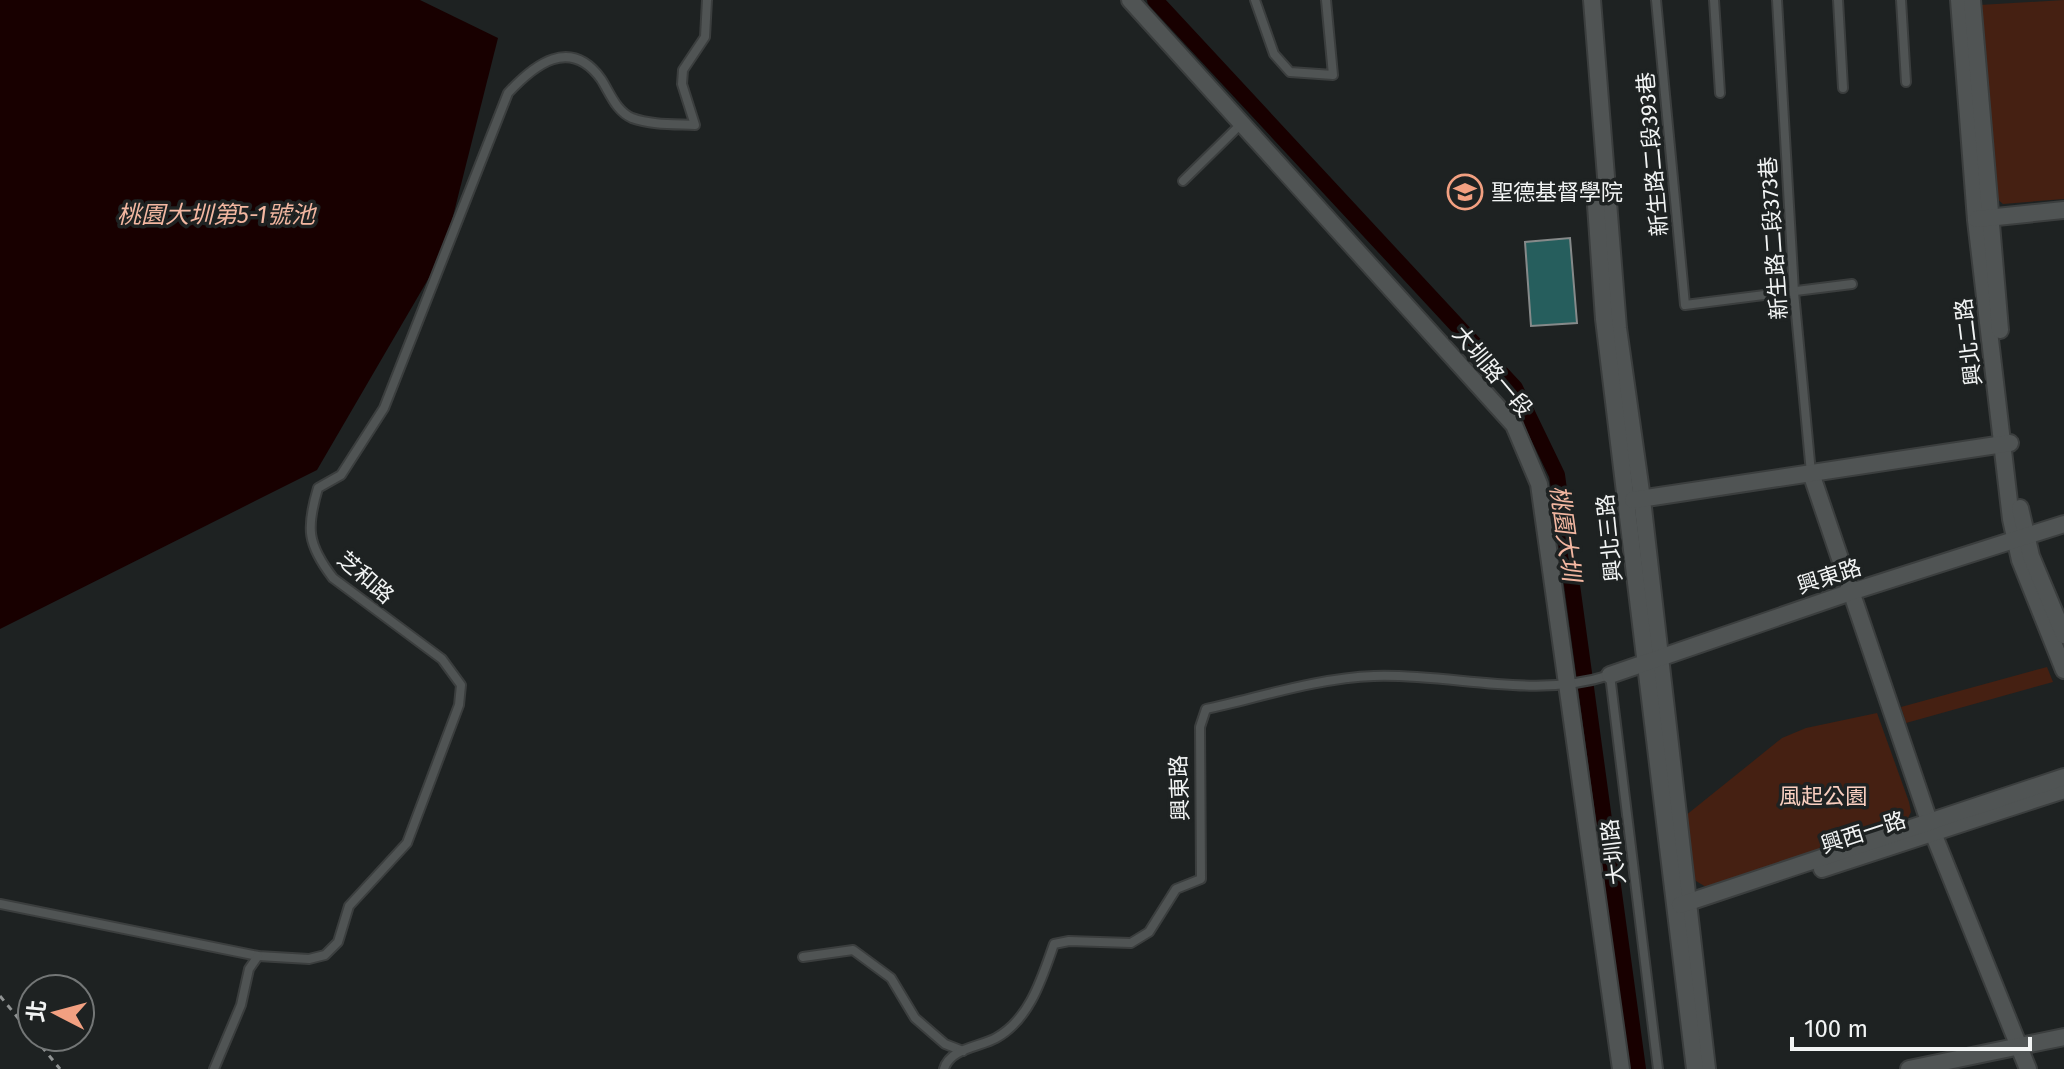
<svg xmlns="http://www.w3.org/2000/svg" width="2064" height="1069" font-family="'Fira Sans','Noto Sans TC',sans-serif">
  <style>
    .green { fill: #452012 }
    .water { fill: #180000 }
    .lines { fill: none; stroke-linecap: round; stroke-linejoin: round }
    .canal { stroke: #180000; stroke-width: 16 }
    .building { fill: #265e5d; stroke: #868a8a; stroke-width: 2 }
    .lane-casing { stroke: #3b3e3e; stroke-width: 12 }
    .street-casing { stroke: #3b3e3e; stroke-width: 20 }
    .path { stroke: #909393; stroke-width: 3; stroke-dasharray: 6 6; stroke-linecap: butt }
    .lane { stroke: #505454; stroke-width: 8 }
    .street { stroke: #505454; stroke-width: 16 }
    .labels { text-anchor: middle; stroke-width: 7; stroke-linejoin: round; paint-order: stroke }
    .street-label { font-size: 22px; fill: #f2f4f4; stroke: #1e2222 }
    .poi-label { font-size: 22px; fill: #f2f4f4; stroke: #1e2222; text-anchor: start }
    .park-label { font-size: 22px; fill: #f9cfc0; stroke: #1e2222 }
    .water-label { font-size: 24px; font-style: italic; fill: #f3b7a1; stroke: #1e2222 }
  </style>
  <rect width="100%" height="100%" fill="#1e2222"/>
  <g class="green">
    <path d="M2064 0V199L2003 204 1995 197 1979 5Z"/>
    <path d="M2047 667 2053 682 1906 723 1901 707Z"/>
    <path d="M1877 713 1909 802 1911 812 1906 822 1706 887 1696 881 1691 874 1685 816 1782 738 1806 728Z"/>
  </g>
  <path class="water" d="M0 0H420L498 38 444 252 317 470 0 629Z"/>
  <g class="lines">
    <path class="canal" d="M1155 0 1515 388 1557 475 1638 1069"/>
  </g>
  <path class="building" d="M1570 238 1577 323 1531 326 1525 242Z"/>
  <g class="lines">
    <g class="lane-casing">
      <g id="lane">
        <path d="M1255 0 1274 54 1290 72 1333 75 1326 0"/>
        <path d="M1656 0 1685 305 1852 284"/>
        <path d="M1714 0 1720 93"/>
        <path d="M1777 0 1794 292 1811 473"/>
        <path d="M1838 0 1843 88"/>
        <path d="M1901 0 1906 82"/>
        <path d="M1183 181 1242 123"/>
        <path d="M0 904 258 956 309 959 325 955 338 942 349 906 407 843 459 705 461 685 442 659 333 578C307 544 306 528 318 488L341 475 384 408 508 93C534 65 570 36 601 79 610 93 616 111 632 118 651 125 675 124 695 125L682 84 683 70 705 37 707 0"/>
        <path d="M803 957 853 950 891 978 915 1018 945 1044 963 1051"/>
        <path d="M214 1069 241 1005 249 969 258 956"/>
        <path d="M944 1069C950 1048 980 1047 996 1038 1030 1019 1042 978 1054 944L1069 941 1131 943 1149 932 1176 889 1201 879 1200 727 1206 709C1261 697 1318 678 1374 676 1452 673 1534 700 1610 675L1658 1069"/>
      </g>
    </g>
    <g class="street-casing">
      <g id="street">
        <path d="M1130 0 1514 425 1539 484 1621 1069"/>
        <path d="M1592 0 1618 328 1642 499 1707 1069"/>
        <path d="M1959 0 1976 220 2011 519 2020 560 2064 670"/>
        <path d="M1972 0 2000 330"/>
        <path d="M1596 205 1604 319 1695 1069"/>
        <path d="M1977 219 2064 210"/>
        <path d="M1811 473 1933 833 2028 1069"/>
        <path d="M1633 500 2010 443"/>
        <path d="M2020 508 2031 556 2064 635"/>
        <path d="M1610 675 1851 592 2064 524"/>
        <path d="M1822 869 2064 790"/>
        <path d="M1680 905 2064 777"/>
        <path d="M1909 1069 2064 1037"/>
      </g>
    </g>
    <g class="path">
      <path d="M0 996 32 1035"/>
      <path d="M34 1037 60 1069"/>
    </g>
    <use href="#lane" class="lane"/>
    <use href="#street" class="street"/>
  </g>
  <defs>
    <g id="university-ring" transform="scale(1.8)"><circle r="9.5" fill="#1e2222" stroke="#f2a081" stroke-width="1.5"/><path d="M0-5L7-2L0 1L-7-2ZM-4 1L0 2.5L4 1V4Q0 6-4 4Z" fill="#f2a081"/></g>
  </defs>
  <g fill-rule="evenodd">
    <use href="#university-ring" x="1465" y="192"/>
  </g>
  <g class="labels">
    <g class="street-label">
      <text transform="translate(1652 154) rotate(-95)" y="8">新生路二段393巷</text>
      <text transform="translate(1773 238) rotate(-94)" y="8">新生路二段373巷</text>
      <text transform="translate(1968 342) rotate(-97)" y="8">興北二路</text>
      <text transform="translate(1493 371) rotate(50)" y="8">大圳路一段</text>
      <text transform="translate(1609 538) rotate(-96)" y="8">興北三路</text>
      <text transform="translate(1829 576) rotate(-18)" y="8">興東路</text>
      <text transform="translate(366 577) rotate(41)" y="8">芝和路</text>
      <text transform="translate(1179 788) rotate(-92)" y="8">興東路</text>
      <text transform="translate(1863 832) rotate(-18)" y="8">興西一路</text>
      <text transform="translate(1613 852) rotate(-97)" y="8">大圳路</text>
    </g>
    <g class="poi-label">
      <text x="1491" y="200">聖德基督學院</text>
    </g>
    <g class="park-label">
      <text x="1823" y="804">風起公園</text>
    </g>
    <g class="water-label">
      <text x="216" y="223">桃園大圳第5-1號池</text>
      <text transform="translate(1565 533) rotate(82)" y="8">桃園大圳</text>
    </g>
  </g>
  <g transform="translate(56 1013) rotate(276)"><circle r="38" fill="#1e2222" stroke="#737676" stroke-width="2"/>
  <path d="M0-6L14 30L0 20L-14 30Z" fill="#f2a081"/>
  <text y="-12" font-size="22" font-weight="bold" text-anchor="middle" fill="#f2f4f4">北</text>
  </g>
  <path d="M1792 1037v12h238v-12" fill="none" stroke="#f2f4f4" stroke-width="4"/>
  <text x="1804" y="1037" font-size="24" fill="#f2f4f4" stroke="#1e2222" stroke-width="6" paint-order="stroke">100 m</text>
</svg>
